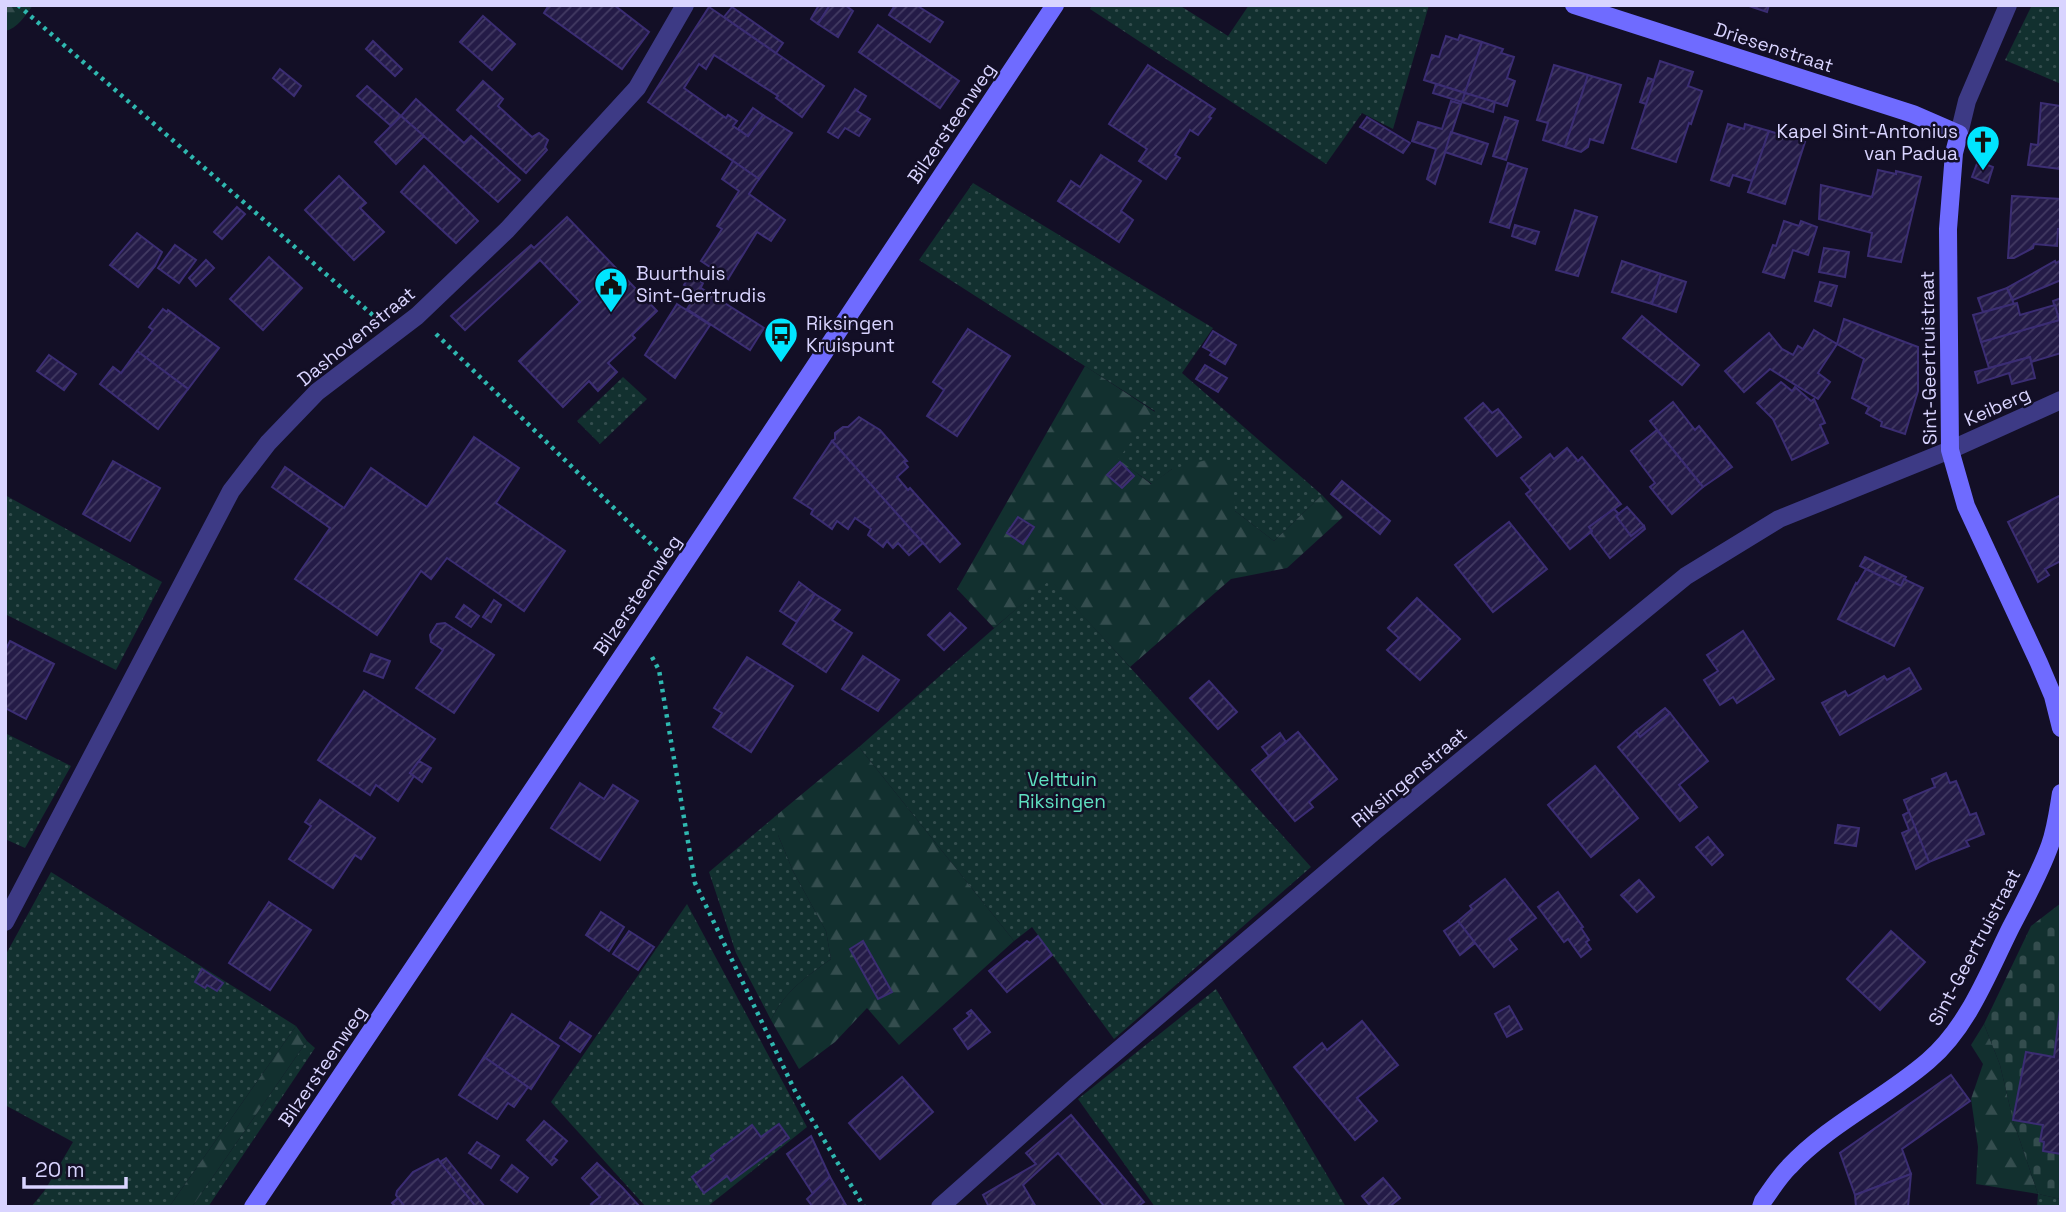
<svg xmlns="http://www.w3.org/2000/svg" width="2066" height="1212" font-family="'Space Grotesk',sans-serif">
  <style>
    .green { fill: url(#green-dots) }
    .forest { fill: url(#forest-firs) }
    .cemetery { fill: url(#cemetery-stones) }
    .building { fill: url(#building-hatch); stroke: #3b2d73; stroke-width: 2 }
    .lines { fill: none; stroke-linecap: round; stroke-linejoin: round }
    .path { stroke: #2fb8b0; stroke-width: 4.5; stroke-dasharray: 3.5 5; stroke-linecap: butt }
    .street { stroke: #3d3a85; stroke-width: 18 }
    .secondary { stroke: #6f6bff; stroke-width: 18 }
    .labels { text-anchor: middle; stroke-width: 5; stroke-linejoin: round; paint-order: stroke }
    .street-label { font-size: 19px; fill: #d9d4ff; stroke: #130f26 }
    .poi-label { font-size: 19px; fill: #d9d4ff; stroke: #130f26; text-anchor: start }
    .park-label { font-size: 19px; fill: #5fe0c0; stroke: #130f26 }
  </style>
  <defs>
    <pattern id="green-dots" width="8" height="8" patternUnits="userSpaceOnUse" patternTransform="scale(1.75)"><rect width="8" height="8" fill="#12302f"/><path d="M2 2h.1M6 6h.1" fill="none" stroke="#344d4e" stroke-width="1.8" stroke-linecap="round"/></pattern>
    <pattern id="forest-firs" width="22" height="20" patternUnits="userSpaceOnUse" patternTransform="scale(1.75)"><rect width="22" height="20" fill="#12302f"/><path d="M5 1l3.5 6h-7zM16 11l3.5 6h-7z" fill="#344d4e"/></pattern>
    <pattern id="cemetery-stones" width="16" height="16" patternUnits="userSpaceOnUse" patternTransform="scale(1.75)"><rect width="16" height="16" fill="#12302f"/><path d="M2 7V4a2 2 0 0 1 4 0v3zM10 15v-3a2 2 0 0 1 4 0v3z" fill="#344d4e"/></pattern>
    <pattern id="building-hatch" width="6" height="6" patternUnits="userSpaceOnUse" patternTransform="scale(1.75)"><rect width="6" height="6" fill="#241b47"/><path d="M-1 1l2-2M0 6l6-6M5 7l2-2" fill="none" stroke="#433b63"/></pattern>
  </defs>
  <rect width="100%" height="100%" fill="#130f26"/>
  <g class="green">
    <path d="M1092 5H1179L1228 36 1249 5H1429L1393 129 1362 113 1326 164 1090 9Z"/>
    <path d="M2032 5H2061V84L2005 60Z"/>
    <path d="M973 183 1213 328 1182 373 1322 495 1274 541 1235 511 1172 469 1152 484 1117 459 1155 411 919 260Z"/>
    <path d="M623 377 647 399 600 444 577 421Z"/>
    <path d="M5 495 162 582 116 670 5 614Z"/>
    <path d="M1050 579 1311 867 1114 1039 1032 927 1014 941 859 747Z"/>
    <path d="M5 733 71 766 25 848 5 839Z"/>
    <path d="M778 814V835L793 871 826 931 831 959C806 977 784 992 771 1020L736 953 709 872Z"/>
    <path d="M51 872 296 1026 169 1207H31L45 1190 73 1142 5 1105V956Z"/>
    <path d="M687 904 807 1127 707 1207H646L551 1102Z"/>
    <path d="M1216 989 1346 1207H1155L1078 1099Z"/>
    <path d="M307 1041 315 1048 208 1207H192Z"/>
    <path d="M2038 1194 2061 1199V1207H2037Z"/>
  </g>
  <g class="forest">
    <path d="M5 5H33C26 15 17 29 5 31Z"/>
    <path d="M1085 366 1155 412 1118 459 1151 484 1172 469 1210 459 1232 462 1235 511 1274 541 1322 495 1343 517 1287 568 1231 579 1130 667 1050 580 994 628 957 589Z"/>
    <path d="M859 747 1014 941 899 1045 867 1008 835 1042 799 1069 771 1020C784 992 806 977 831 959L826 931 793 871 778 835V814Z"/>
    <path d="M1984 1024 2000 1065 2013 1120 2038 1194 1976 1184 1978 1147 1971 1099 1983 1064 1971 1045Z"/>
    <path d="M296 1026 307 1041 192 1207H169Z"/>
  </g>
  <path class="cemetery" d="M2061 903V978H2059L2061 980V1001L2054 1057 2026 1052 2043 1125 2040 1141 2044 1142 2043 1151 2061 1154V1199L2038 1194 2013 1120 2000 1065 1984 1024 2031 926Z"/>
  <g class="building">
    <path d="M549 5H614L649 32 622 69 544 13Z"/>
    <path d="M819 5H830L818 24 811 19Z"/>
    <path d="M830 5H845L853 11 838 37 818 24Z"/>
    <path d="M895 5H916L943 22 930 42 889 15Z"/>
    <path d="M1746 5H1769L1767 12Z"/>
    <path d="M709 7 824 86 802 117 776 98 778 96 714 55 706 69 699 64 684 88 726 118 728 115 737 121 733 126 748 136 763 115 792 133 759 179 648 102Z"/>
    <path d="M732 7 783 43 776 53 724 17Z"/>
    <path d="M483 16 515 44 492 70 460 42Z"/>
    <path d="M878 25 959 81 940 108 859 52Z"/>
    <path d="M1460 35 1482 42 1465 93 1424 80 1432 55 1439 57 1446 36 1458 40Z"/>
    <path d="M373 41 402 69 395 76 366 49Z"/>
    <path d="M1482 42 1503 49 1501 53 1514 57 1507 78 1515 81 1507 106 1465 93Z"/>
    <path d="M1660 61 1693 72 1688 86 1702 91 1691 124 1689 123 1676 162 1632 148Z"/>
    <path d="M1148 65 1215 109 1209 117 1211 118 1198 135 1190 130 1175 155 1180 158 1166 179 1139 161 1147 149 1109 124Z"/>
    <path d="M1554 65 1588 75 1565 147 1543 140 1548 123 1537 120Z"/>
    <path d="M280 69 301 86 294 96 273 78Z"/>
    <path d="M1588 75 1621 85 1603 143 1590 139 1588 147 1581 152 1565 147Z"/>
    <path d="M1648 78 1654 80 1646 104 1640 102Z"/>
    <path d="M483 81 503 99 498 106 532 137 539 133 548 140 545 147 547 150 526 173 457 110Z"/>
    <path d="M1436 84 1465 93 1462 102 1433 93Z"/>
    <path d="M367 86 401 116 391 126 357 96Z"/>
    <path d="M855 89 866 96 857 111 870 119 859 136 845 128 838 138 828 132Z"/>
    <path d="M1465 93 1495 102 1493 112 1462 102Z"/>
    <path d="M416 99 464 143 471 136 520 180 498 202 401 116Z"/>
    <path d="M1451 101 1461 104 1435 184 1427 179 1436 149 1412 141 1418 122 1442 129Z"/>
    <path d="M2041 103 2061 106V169L2028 165 2031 144 2038 145Z"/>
    <path d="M753 108 763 115 748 136 738 129Z"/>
    <path d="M401 116 424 136 396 164 375 142Z"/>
    <path d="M1367 117 1410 143 1403 153 1360 127Z"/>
    <path d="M1505 117 1518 121 1506 160 1493 156Z"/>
    <path d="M1728 124 1744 129 1745 124 1769 131 1752 181 1733 175 1729 186 1711 180Z"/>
    <path d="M1769 131 1805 142 1785 204 1748 192Z"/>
    <path d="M1451 132 1488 144 1481 164 1445 152Z"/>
    <path d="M1101 155 1141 181 1121 211 1133 220 1119 242 1058 201 1071 181 1080 187Z"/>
    <path d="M733 161 759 179 749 194 785 220 771 241 757 232 728 279 701 261 722 229 717 226 739 191 722 179Z"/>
    <path d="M1978 161 1993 167 1988 183 1972 177Z"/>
    <path d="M1508 163 1527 169 1509 228 1490 222Z"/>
    <path d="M424 166 478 221 456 243 401 192Z"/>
    <path d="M1878 170 1896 174V171L1921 177 1901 262 1868 256 1872 233 1819 219 1821 185 1872 197Z"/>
    <path d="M339 176 366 203 360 208 384 232 354 260 305 210Z"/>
    <path d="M2012 196 2061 199V229H2058L2057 246 2034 244 2033 248 2014 258H2008Z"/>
    <path d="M237 207 245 214 222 239 214 232Z"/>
    <path d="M1575 210 1597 217 1578 276 1556 270Z"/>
    <path d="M567 217 657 311 632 335 635 338 608 363 617 372 598 391 589 381 563 407 519 361 580 302 540 260 465 330 451 316 531 245 534 248Z"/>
    <path d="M1784 221 1799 226 1801 221 1817 227 1808 255 1793 250 1784 278 1763 272 1773 245 1776 246Z"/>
    <path d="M1515 225 1539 232 1535 244 1512 236Z"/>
    <path d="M137 233 162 252 155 266 138 287 110 265Z"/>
    <path d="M175 245 196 260 179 283 158 268Z"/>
    <path d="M1824 248 1849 252 1845 277 1819 272Z"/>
    <path d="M269 257 302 288 263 330 230 299Z"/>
    <path d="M206 260 214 268 196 286 189 278Z"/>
    <path d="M2061 260V280L2013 300 2007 288 2055 261 2056 263Z"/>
    <path d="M1622 261 1661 274 1652 304 1612 292Z"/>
    <path d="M1661 274 1686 282 1676 312 1652 304Z"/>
    <path d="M690 275 703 283 698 293 684 285Z"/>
    <path d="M1820 282 1837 286 1831 306 1815 301Z"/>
    <path d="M701 288 764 328 750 350 687 309Z"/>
    <path d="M2007 288 2014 304 1983 312 1978 298Z"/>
    <path d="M2061 298V353L2031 362 2030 357 1989 368 1981 342 2059 320 2053 301Z"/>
    <path d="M2017 303 2020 315 2055 305 2059 320 1981 342 1973 315Z"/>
    <path d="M677 304 710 325 675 378 645 355Z"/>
    <path d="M163 309 167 312 168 310 219 348 188 389 137 351 153 330 149 327Z"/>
    <path d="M1642 316 1699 365 1682 385 1623 338Z"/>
    <path d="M1844 319 1918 347V391L1905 434 1881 426 1882 422 1866 413 1869 407 1852 398 1864 359 1837 344Z"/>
    <path d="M968 329 1010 356 957 436 927 416 944 390 933 382Z"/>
    <path d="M1814 330 1837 344 1818 373 1830 382 1818 399 1770 369 1744 392 1725 371 1769 333 1782 349 1793 355 1798 346 1803 349Z"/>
    <path d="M1213 331 1236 345 1225 364 1210 355 1212 352 1203 347Z"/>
    <path d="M137 351 188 389 158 429 100 384 113 367 121 373Z"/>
    <path d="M49 355 76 374 64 390 37 371Z"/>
    <path d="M2030 357 2035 378 2012 384 2009 373 1978 383 1975 372Z"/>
    <path d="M1205 365 1227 378 1218 392 1196 379Z"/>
    <path d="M1781 382 1792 391 1795 387 1811 401 1814 399 1825 423 1820 425 1828 443 1792 460 1773 419 1757 403Z"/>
    <path d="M1673 402 1695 430 1699 426 1732 467 1703 487 1650 421Z"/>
    <path d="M1483 403 1492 413 1498 409 1521 437 1497 456 1465 418Z"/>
    <path d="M859 417 880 430 907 461 904 462 908 467 897 477 908 490 910 488 960 544 940 562 832 441 835 439V433L843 427H848Z"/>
    <path d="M1657 430 1703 487 1672 514 1650 487 1655 483 1631 451Z"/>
    <path d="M474 437 519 468 496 503 565 551 524 611 447 558 431 579 421 571 377 635 295 579 330 528 272 487 285 467 344 508 371 468 427 507Z"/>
    <path d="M832 441 923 543 909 555 898 543 893 548 887 541 883 547 868 535 871 529 855 518 848 529 837 521 832 529 811 514 813 510 794 498Z"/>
    <path d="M1567 448 1578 461 1582 457 1621 504 1589 527 1592 531 1570 549 1526 494 1531 490 1521 478 1550 454 1554 459Z"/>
    <path d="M113 461 160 488 130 541 83 514Z"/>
    <path d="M1120 462 1134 476 1122 488 1107 475Z"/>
    <path d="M1342 481 1390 521 1380 534 1331 494Z"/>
    <path d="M2061 495V561L2045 569 2049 575 2038 582 2008 522Z"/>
    <path d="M1627 507 1644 526 1631 536 1616 516Z"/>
    <path d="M1614 509 1619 514 1616 516 1631 536 1644 526 1645 529 1610 558 1591 533 1592 531 1589 527Z"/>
    <path d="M1018 517 1034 527 1023 544 1007 533Z"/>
    <path d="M1509 522 1547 569 1493 612 1455 565Z"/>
    <path d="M1865 557 1906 577 1901 586 1860 566Z"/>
    <path d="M1866 569 1901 586 1904 579 1923 588 1894 646 1838 619 1856 583 1857 584Z"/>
    <path d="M799 582 815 594 797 622 780 611Z"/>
    <path d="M815 594 840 610 832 620 852 633 826 672 783 644Z"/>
    <path d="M1417 598 1460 639 1420 680 1387 650 1399 638 1388 628Z"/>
    <path d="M494 600 501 605 491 622 483 617Z"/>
    <path d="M464 605 479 616 471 627 456 617Z"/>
    <path d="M950 613 966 628 944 650 928 635Z"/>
    <path d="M445 623 494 655 454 713 416 688 443 650 431 642 430 635 437 624Z"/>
    <path d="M1743 631 1774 679 1737 703 1733 697 1720 705 1704 680 1718 671 1707 655Z"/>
    <path d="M10 641 54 664 26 719 5 708V651Z"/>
    <path d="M371 654 390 661 383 678 364 671Z"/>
    <path d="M863 656 899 680 878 711 842 689Z"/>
    <path d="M747 657 793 686 751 752 713 727 722 713 714 708Z"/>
    <path d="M1909 668 1921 689 1840 735 1822 703 1845 691 1848 696 1884 676 1887 680Z"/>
    <path d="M1209 681 1237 712 1218 729 1190 698Z"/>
    <path d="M364 691 435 739 410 773 414 776 398 801 376 785 370 795 318 760Z"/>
    <path d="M1665 708 1670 713 1640 737 1636 731Z"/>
    <path d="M1670 713 1708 761 1679 785 1697 807 1680 821 1618 747 1636 731 1640 737Z"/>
    <path d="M1298 732 1337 779 1309 802 1313 807 1295 821 1252 770Z"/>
    <path d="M1280 733 1286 742 1269 756 1262 747Z"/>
    <path d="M419 761 431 768 422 782 410 773Z"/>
    <path d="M1595 766 1638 818 1591 857 1548 805Z"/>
    <path d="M1946 773 1950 783 1956 781 1970 815 1976 813 1984 834 1966 841 1969 846 1929 862 1904 800 1935 787 1932 779Z"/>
    <path d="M580 783 604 799 613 785 638 801 600 860 551 828Z"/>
    <path d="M320 800 375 838 361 859 355 855 333 888 289 859 311 826 305 822Z"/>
    <path d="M1909 812 1929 862 1916 869 1902 833 1909 830 1903 815Z"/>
    <path d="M1838 825 1859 828 1856 846 1835 843Z"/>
    <path d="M1708 837 1723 855 1712 865 1696 847Z"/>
    <path d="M1505 879 1536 918 1509 939 1517 949 1494 967 1458 921 1472 909 1470 906Z"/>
    <path d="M1639 880 1654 897 1637 912 1621 895Z"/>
    <path d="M1558 892 1583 927 1581 928 1589 940 1586 942 1591 949 1581 957 1568 939 1564 942 1538 907Z"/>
    <path d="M269 902 311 930 270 990 229 963Z"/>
    <path d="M601 912 624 927 609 951 586 935Z"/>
    <path d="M1458 921 1475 943 1460 955 1444 931Z"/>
    <path d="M629 931 654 947 638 970 613 954Z"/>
    <path d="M1891 931 1925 962 1880 1010 1847 979Z"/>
    <path d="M1038 936 1052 955 1007 992 989 971 1027 941 1030 943Z"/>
    <path d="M863 941 892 992 878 999 850 949Z"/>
    <path d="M202 969 223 983 217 991 207 985 205 988 195 982Z"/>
    <path d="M2061 1001V1154L2043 1151 2044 1142 2040 1141 2043 1125 2013 1120 2026 1052 2054 1057Z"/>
    <path d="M1509 1006 1522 1029 1507 1037 1495 1014Z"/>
    <path d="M971 1010 990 1032 968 1049 954 1029 970 1016 967 1013Z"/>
    <path d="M512 1014 559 1046 531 1089 484 1057Z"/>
    <path d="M1362 1021 1398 1065 1357 1098 1377 1121 1355 1140 1294 1067 1322 1043 1327 1050Z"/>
    <path d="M570 1022 591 1036 580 1052 560 1038Z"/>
    <path d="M484 1057 528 1087 514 1107 508 1103 497 1119 459 1095Z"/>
    <path d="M1951 1075 1970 1101 1902 1149 1911 1174 1855 1195 1840 1153Z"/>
    <path d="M902 1077 933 1112 880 1159 849 1123Z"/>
    <path d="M1071 1115 1144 1202 1137 1207H1105L1058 1153 1023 1185 1036 1207H989L983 1195 1036 1164 1026 1153Z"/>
    <path d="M544 1121 567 1141 553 1157 557 1160 552 1165 527 1140Z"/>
    <path d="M779 1124 789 1138 731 1181 727 1176 704 1193 692 1177 714 1160 711 1156 752 1125 761 1137Z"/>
    <path d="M811 1136 830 1177 813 1194 787 1154Z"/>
    <path d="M477 1142 499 1156 491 1168 469 1153Z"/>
    <path d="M446 1158 485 1207H476L440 1162Z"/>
    <path d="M438 1159 440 1162 476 1207H405L398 1198 396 1195 397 1191 413 1172Z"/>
    <path d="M597 1163 622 1187 640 1207H612L609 1204 611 1207H594L591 1204 600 1197 582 1178Z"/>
    <path d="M512 1165 528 1178 517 1192 501 1180Z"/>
    <path d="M1911 1174 1908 1207H1856L1855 1195Z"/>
    <path d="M830 1177 847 1207H813L807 1199Z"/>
    <path d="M1383 1178 1400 1198 1389 1207H1371L1362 1196Z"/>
    <path d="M398 1198 405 1207H396L392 1203Z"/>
  </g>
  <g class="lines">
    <g class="path">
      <path d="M18 5 375 317"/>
      <path d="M436 334 660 553"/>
      <path d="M652 657 659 670 695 883 796 1093 864 1207"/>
    </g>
    <g class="street">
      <path d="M1959 134 1967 101 2008 5"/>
      <path d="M5 922 231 491 268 443 317 392 417 316 507 230 637 88 685 5"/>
      <path d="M940 1207 1075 1087 1375 831 1686 576 1779 519 1950 450 2061 400"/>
    </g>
    <g class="secondary">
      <path d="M1574 5 1913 114 1959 134 1954 153 1948 229 1950 450 1966 506 2039 663 2053 696 2061 728"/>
      <path d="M253 1207 639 631 1055 5"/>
      <path d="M1761 1207 1763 1201C1771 1190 1779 1177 1789 1167 1829 1124 1884 1099 1928 1061 1968 1027 1988 973 2011 927 2025 900 2040 873 2050 845 2056 828 2058 811 2061 793"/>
    </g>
  </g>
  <defs>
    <g id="church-pin" transform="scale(1.75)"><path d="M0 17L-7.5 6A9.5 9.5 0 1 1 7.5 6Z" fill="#00e5ff" stroke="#130f26"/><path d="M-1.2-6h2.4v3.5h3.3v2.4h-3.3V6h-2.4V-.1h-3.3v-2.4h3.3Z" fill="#111"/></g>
    <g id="civic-pin" transform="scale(1.75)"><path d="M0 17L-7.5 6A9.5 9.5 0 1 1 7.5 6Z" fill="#00e5ff" stroke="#130f26"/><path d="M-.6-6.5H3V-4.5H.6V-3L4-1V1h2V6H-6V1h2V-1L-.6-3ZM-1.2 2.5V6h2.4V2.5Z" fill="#111"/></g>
    <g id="bus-pin" transform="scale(1.75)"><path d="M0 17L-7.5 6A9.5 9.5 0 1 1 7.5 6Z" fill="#00e5ff" stroke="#130f26"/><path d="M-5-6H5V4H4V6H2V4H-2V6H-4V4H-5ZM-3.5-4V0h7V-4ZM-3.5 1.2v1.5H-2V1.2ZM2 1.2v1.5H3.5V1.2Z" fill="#111"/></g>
  </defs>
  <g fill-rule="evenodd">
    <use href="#church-pin" x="1983" y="142"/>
    <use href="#civic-pin" x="611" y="284"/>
    <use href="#bus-pin" x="781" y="334"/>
  </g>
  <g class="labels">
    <g class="street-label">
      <text transform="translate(1774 47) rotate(18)" y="7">Driesenstraat</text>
      <text transform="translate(951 123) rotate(-56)" y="7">Bilzersteenweg</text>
      <text transform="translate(356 336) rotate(-39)" y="7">Dashovenstraat</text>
      <text transform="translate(1928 358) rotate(-91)" y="7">Sint-Geertruistraat</text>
      <text transform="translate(1997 406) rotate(-24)" y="7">Keiberg</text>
      <text transform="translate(637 595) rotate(-56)" y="7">Bilzersteenweg</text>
      <text transform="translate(1409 777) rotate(-40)" y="7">Riksingenstraat</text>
      <text transform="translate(1974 947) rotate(-62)" y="7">Sint-Geertruistraat</text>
      <text transform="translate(322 1066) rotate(-56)" y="7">Bilzersteenweg</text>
    </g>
    <g class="poi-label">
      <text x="1958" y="138" text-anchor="end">Kapel Sint-Antonius<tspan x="1958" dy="22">van Padua</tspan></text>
      <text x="636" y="280">Buurthuis<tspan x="636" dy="22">Sint-Gertrudis</tspan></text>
      <text x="806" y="330">Riksingen<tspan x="806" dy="22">Kruispunt</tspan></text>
    </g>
    <g class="park-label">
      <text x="1062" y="786">Velttuin<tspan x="1062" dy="22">Riksingen</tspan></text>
    </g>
  </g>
  <rect width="2066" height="1212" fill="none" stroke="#d9d4ff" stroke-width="14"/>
  <path d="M24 1177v10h102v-10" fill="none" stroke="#d9d4ff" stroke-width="3.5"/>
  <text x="35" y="1177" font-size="21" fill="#d9d4ff" stroke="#130f26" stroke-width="5" paint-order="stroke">20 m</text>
</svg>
